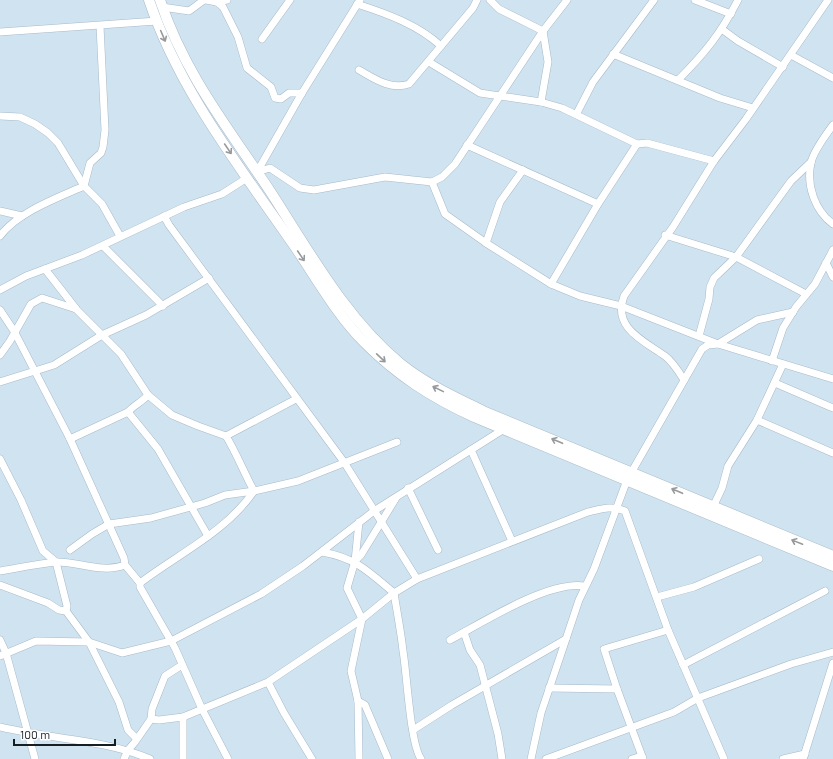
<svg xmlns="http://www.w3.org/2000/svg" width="833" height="759" font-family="Barlow,sans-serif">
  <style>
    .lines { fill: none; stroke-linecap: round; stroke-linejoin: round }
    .minor-casing { stroke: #a8bac8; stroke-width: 8 }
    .secondary-casing { stroke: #a8bac8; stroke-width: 11 }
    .minor { stroke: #fff; stroke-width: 7 }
    .secondary { stroke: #fff; stroke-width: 10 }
    .oneway { stroke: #979a9c }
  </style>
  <rect width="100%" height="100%" fill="#d0e3f1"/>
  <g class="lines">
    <g class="minor-casing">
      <g id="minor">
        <path d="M206 0 217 2 223 7 238 37 247 68 271 87 275 98 281 99 289 93H302"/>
        <path d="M490 0 499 9 543 31 548 62 541 102"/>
        <path d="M695 0 731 14"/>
        <path d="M217 2 227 0"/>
        <path d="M357 4C388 14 418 25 441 46"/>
        <path d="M162 7 189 11 204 0"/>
        <path d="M723 30 738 41 783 67"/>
        <path d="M0 32 157 21"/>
        <path d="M262 39 290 0"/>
        <path d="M613 54 720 98 753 108"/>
        <path d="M791 55 833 78"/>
        <path d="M429 62 480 93 541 102 562 108 637 144 647 143 714 161"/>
        <path d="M359 70C375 79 390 90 409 84L473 8 477 0"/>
        <path d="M679 79C705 53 721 33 738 0"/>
        <path d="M577 113 593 82 654 0"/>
        <path d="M0 116 20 117 35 124 48 133 58 143 84 186 102 204 120 236"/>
        <path d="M833 125C827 133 813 152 811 163 806 185 815 211 833 224"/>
        <path d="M467 145 598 204"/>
        <path d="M257 172 270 168 300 188 314 190 385 177 432 182 442 177 455 164 543 31 567 0"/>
        <path d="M257 172 302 93 360 0"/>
        <path d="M432 182 445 214 486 243 551 284 580 296 621 306 718 344 833 379"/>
        <path d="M0 211 22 216"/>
        <path d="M164 216 169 225 344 462 417 579"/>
        <path d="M665 235 736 257 806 294"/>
        <path d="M0 236C18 212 57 198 84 186L90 163 101 153 103 147 105 130 100 26"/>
        <path d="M486 243 500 202 523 170"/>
        <path d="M103 246 163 306"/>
        <path d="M826 263 833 277"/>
        <path d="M45 269 77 310 121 354 148 395 172 415 198 426 226 436C237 454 244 473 254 491 226 532 178 554 140 583"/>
        <path d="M551 284 598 204 637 144"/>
        <path d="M0 290 26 276 82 255 184 207 222 194 247 178"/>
        <path d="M0 310 14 331 70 439 124 558 125 565 140 583V587L175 648 202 709 228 759"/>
        <path d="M699 336 709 299 710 287 714 278 736 257 791 181 811 162"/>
        <path d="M0 355 10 341 31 304 42 298 76 309"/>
        <path d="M772 361 783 328 796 307 815 284 833 250"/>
        <path d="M684 380C679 372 673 362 665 356 644 341 612 328 624 296L673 227 714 161 746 119 828 0"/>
        <path d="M0 382 54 365 102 335 146 315 209 278"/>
        <path d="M775 383 833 408"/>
        <path d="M128 412 158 449 208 536"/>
        <path d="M757 420 833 453"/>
        <path d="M226 436 296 399"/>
        <path d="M70 439 128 412C134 405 142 402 148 395"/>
        <path d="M471 450 512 541"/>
        <path d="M0 459 21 500 43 551 56 562 67 606 66 611"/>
        <path d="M408 488 438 550"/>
        <path d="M713 507 722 488 728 466 757 420 783 364"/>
        <path d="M70 550 92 534 109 524 151 518 205 503 225 495 254 491 298 481 397 442"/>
        <path d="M322 552C356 558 368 571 394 593 397 612 401 632 403 651 407 674 410 743 421 759"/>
        <path d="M355 561 359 522"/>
        <path d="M0 571C18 568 37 564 55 562 78 561 101 574 125 565"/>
        <path d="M0 585 48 603 59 610 66 611 89 642 119 702 128 730 136 738"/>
        <path d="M657 597 694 587 759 559"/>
        <path d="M464 632 470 650 480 665 498 734 502 759"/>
        <path d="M0 640 6 653 35 759"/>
        <path d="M450 640C483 622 548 581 584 586"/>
        <path d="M0 656 36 641 89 642 122 653 171 641 261 594 303 566 374 511 504 429"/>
        <path d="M683 665 825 591"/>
        <path d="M268 682 284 713 312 759"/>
        <path d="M549 688 617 689"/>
        <path d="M358 701 365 705 388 759"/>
        <path d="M183 717V759"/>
        <path d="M151 719 159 720 183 717 268 682 362 619 394 593 417 579 588 512C601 509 612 505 625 511L668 630 724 759"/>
        <path d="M0 727C49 739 103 739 150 759"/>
        <path d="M413 730 452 705 566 639 579 600 594 569 627 480 702 349 708 345 718 344 757 320 793 312"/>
        <path d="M124 759 128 750 135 742 151 719 152 709 165 676 182 665"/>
        <path d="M359 759 358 701 351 671 362 619 347 588 355 561 361 555 396 498"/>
        <path d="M531 759 541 713 566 639"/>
        <path d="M546 759 674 712 698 698 791 664 833 652"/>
        <path d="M632 759 642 756"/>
        <path d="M643 759 617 689 604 649 668 630"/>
        <path d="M783 759 805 754"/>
        <path d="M803 759 833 663"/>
      </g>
    </g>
    <g class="secondary-casing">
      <g id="secondary">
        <path d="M149 0C179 90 240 167 293 244 316 277 336 314 364 342 398 376 431 397 474 417L833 566"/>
        <path d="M160 0C184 73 228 128 270 191 309 251 345 318 401 364 426 384 455 397 483 411L833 556"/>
      </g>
    </g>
    <use href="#minor" class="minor"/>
    <use href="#secondary" class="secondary"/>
  </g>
  <defs><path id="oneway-shaft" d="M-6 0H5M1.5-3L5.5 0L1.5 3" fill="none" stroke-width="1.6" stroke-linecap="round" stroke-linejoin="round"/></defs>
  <g class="oneway">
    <use href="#oneway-shaft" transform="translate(163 36) rotate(67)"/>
    <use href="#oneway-shaft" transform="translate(228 149) rotate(56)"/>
    <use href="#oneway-shaft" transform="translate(301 256) rotate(56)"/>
    <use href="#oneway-shaft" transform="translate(381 358) rotate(43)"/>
    <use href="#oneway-shaft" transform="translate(438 389) rotate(-154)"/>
    <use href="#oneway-shaft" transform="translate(557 441) rotate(-157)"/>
    <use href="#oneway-shaft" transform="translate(677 491) rotate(-157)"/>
    <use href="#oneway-shaft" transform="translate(797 542) rotate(-158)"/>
  </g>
  <path d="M14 739v6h101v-6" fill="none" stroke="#171e23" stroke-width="2"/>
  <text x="20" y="739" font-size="12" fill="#171e23" stroke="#ffffff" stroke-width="3" paint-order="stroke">100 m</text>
</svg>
